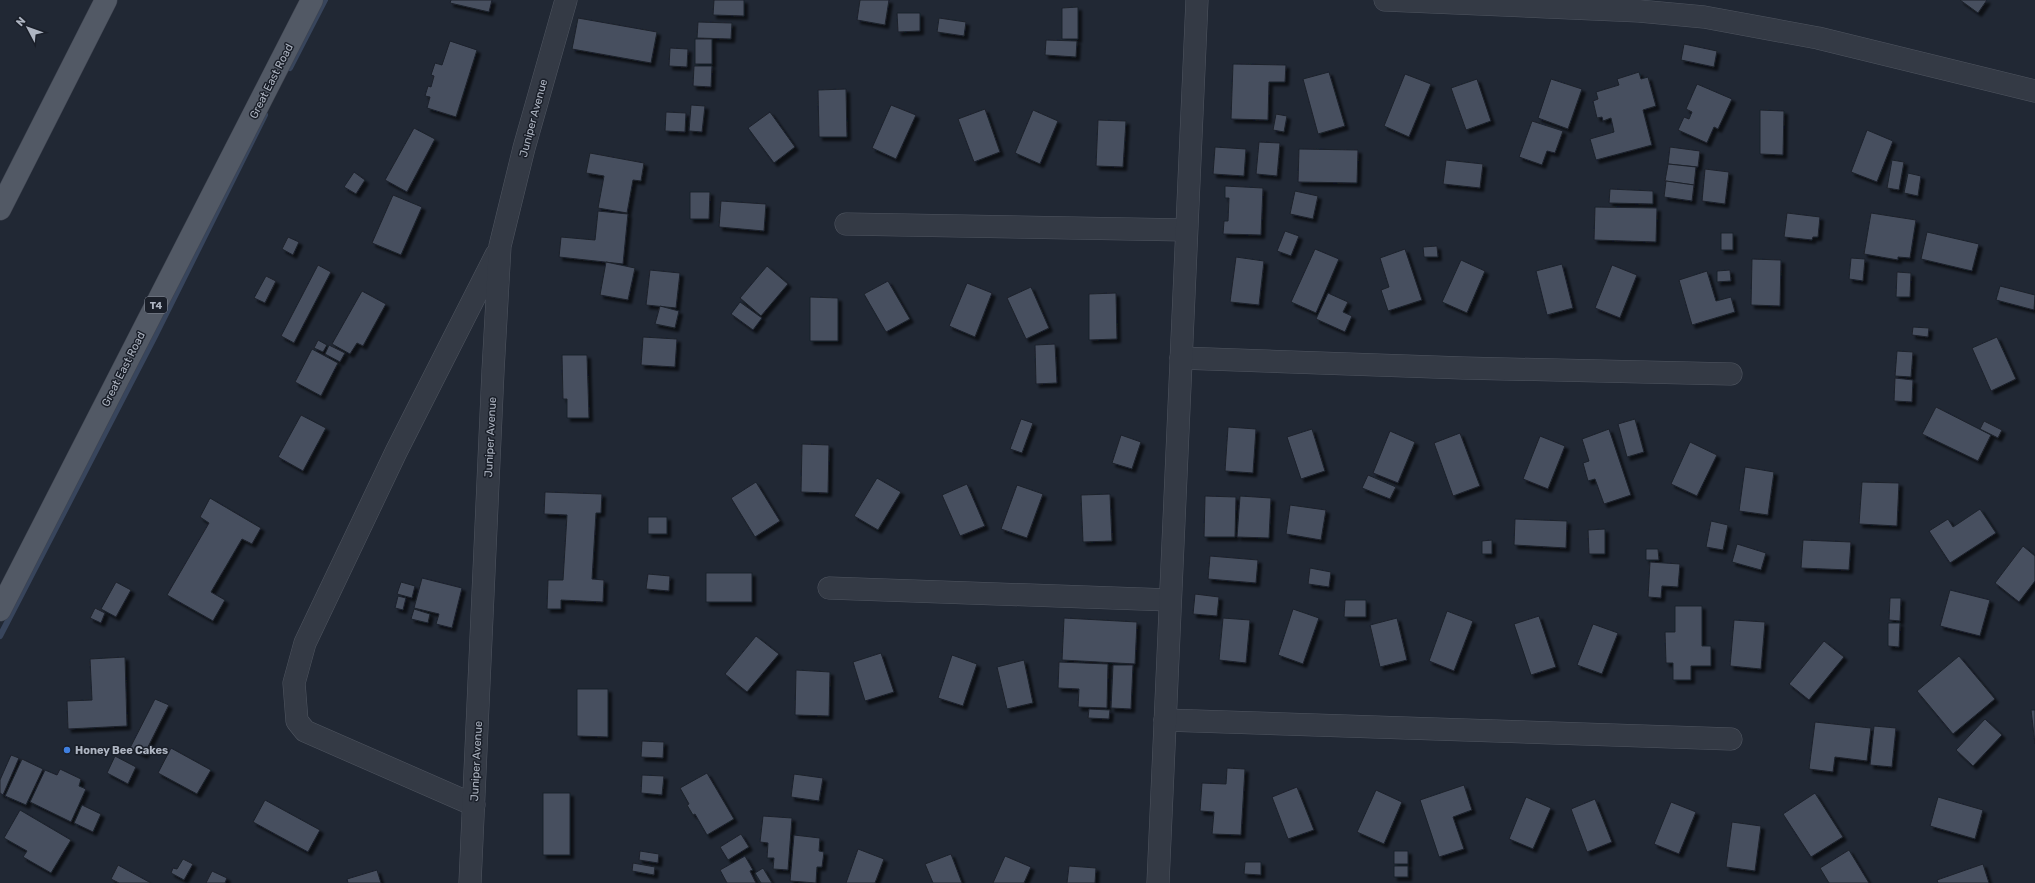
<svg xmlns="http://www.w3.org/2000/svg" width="2035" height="883" font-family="Rubik,sans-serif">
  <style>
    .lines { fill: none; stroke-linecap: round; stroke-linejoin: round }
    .stream { stroke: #38455c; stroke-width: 6 }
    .building { fill: #474f5e; stroke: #1c212b; filter: url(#shadow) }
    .minor-casing { stroke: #4f5560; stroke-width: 23 }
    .major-casing { stroke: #3e434f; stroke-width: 23 }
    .minor { stroke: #343a45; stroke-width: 22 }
    .major { stroke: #525965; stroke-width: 22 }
    .shop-dot { fill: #3f7fe0; stroke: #1a1f29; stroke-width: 1.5 }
    .labels { text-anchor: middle; stroke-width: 3; stroke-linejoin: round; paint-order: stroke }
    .shield { fill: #1a1f29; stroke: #828894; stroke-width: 1 }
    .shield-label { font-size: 10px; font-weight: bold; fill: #aeb5c2 }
    .street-label { font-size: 11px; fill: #aeb5c2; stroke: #1a1f29 }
    .poi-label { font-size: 11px; font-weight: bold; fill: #aeb5c2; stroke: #1a1f29; text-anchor: start }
  </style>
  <defs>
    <filter id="shadow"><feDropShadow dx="3.5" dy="3.5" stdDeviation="1" flood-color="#0009"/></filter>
  </defs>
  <rect width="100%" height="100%" fill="#212834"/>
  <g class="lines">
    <g class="stream">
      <path d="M290 68 325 0"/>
      <path d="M0 636 154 338 265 115"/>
    </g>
  </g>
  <g class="building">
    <path d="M451 0H492L489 12 450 3Z"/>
    <path d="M714 0H744V16L713 15Z"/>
    <path d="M860 0H889L885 25 857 20Z"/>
    <path d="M1960 0H1987L1978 13Z"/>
    <path d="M1078 7V39H1062V8Z"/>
    <path d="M897 13H920V31L898 32Z"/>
    <path d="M578 18 657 32 651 63 572 49Z"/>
    <path d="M939 18 966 22 964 36 937 32Z"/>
    <path d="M698 22 732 23 731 39 697 38Z"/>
    <rect x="695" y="39" width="17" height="25"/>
    <path d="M1046 40 1077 41 1076 57 1045 55Z"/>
    <path d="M450 41 477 50 456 117 427 108 430 97 425 96 428 86 431 87 434 76 431 75 435 63 442 65Z"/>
    <path d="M1684 44 1717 51 1714 67 1681 60Z"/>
    <path d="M670 48 688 49 687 67 669 66Z"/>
    <path d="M1233 64 1286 65 1285 82H1269L1268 120 1231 119Z"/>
    <path d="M694 66H712L711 87 693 86Z"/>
    <path d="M1329 72 1345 126 1318 134 1303 79Z"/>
    <path d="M1639 72 1641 79 1648 77 1656 106 1643 110 1652 145 1596 160 1590 139 1614 132 1611 118 1603 121 1602 117 1597 118 1593 101 1598 99 1596 92 1619 85 1617 79Z"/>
    <path d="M1405 74 1431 84 1409 137 1384 126Z"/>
    <path d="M1477 79 1491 121 1466 130 1451 88Z"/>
    <path d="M1551 79 1582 89 1568 129 1538 118Z"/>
    <path d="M1697 84 1732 99 1718 129 1714 127 1707 143 1678 130 1684 117 1689 119 1692 112 1686 109Z"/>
    <path d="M846 89 847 137H819L818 90Z"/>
    <path d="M691 105 705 106 702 132 689 131Z"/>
    <path d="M891 105 916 115 896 159 872 148Z"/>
    <path d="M985 109 1000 152 974 162 958 119Z"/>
    <path d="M1033 110 1058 121 1040 164 1015 153Z"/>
    <path d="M1760 110 1784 111 1783 155 1760 154Z"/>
    <path d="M666 112 686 113 685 132 665 131Z"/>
    <path d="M770 112 795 147 774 163 748 128Z"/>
    <path d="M1276 114 1287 116 1284 132 1273 130Z"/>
    <path d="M1098 120 1126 121 1123 167 1096 166Z"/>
    <path d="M1532 121 1563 131 1555 153 1547 151 1542 165 1519 157Z"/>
    <path d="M414 128 435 139 407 192 385 180Z"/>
    <path d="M1867 130 1893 141 1877 182 1851 172Z"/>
    <path d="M1259 142 1280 143 1277 176 1256 174Z"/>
    <path d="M1215 147 1246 149 1244 176 1213 174Z"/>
    <path d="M1670 147 1700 151 1698 167 1668 164Z"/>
    <path d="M1299 149 1358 150 1357 183 1298 182Z"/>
    <path d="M590 153 644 163 641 181 633 180 627 213 598 208 604 176 586 173Z"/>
    <path d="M1446 160 1483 164 1480 188 1443 184Z"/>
    <path d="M1892 160 1904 162 1899 190 1887 188Z"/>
    <path d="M1668 164 1696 167 1694 185 1665 181Z"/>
    <path d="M1705 169 1729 172 1725 204 1702 201Z"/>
    <path d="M354 172 365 180 356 194 344 187Z"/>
    <path d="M1908 173 1921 176 1918 196 1904 193Z"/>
    <path d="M1666 181 1694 185 1692 201 1664 197Z"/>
    <path d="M1225 186 1263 188 1261 235 1223 234 1224 221H1228L1229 198H1225Z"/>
    <path d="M1610 189 1653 191V204L1609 203Z"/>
    <path d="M1295 191 1318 196 1313 219 1290 214Z"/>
    <path d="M690 192H710L709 219H690Z"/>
    <path d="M393 195 422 207 401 255 372 243Z"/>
    <path d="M721 201 766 204 764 231 719 227Z"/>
    <path d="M1595 207 1657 208 1656 242 1594 240Z"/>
    <path d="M598 211 628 214 623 264 559 257 561 237 595 240Z"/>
    <path d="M1787 213 1820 217 1818 237H1813L1812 240 1784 237Z"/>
    <path d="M1871 213 1916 220 1910 258 1898 257V260L1864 254Z"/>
    <path d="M1285 231 1299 236 1291 256 1277 251Z"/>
    <path d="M1927 232 1979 244 1972 271 1921 259Z"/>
    <rect x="1721" y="233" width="12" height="17"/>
    <path d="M288 237 299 242 293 255 282 249Z"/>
    <path d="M1437 246 1438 257H1424L1423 247Z"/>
    <path d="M1315 249 1339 259 1316 313 1291 302Z"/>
    <path d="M1405 249 1422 300 1388 311 1381 290 1389 287 1380 258Z"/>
    <path d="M1236 257 1264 261 1259 305 1230 302Z"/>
    <path d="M1851 258 1865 259 1863 281 1849 279Z"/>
    <path d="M1752 259 1781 260 1780 306 1751 305Z"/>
    <path d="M1461 260 1485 271 1467 313 1442 302Z"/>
    <path d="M606 262 635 268 628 300 600 295Z"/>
    <path d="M1562 264 1573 308 1547 315 1536 271Z"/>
    <path d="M318 265 331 272 294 343 281 336Z"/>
    <path d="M1612 265 1637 275 1620 318 1595 308Z"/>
    <path d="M767 266 788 284 761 316 740 298Z"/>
    <path d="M650 270 680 273 676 308 646 305Z"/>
    <path d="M1730 270 1731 281 1717 282V271Z"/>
    <path d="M1707 271 1716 301 1731 297 1735 312 1692 325 1679 280Z"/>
    <path d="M1897 272 1911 273 1910 297H1896Z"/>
    <path d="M266 276 276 281 265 303 254 298Z"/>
    <path d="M888 281 910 319 886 332 864 294Z"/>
    <path d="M967 283 992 293 975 337 949 326Z"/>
    <path d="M2000 286 2035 295 2034 310 1996 300Z"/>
    <path d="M1031 287 1049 328 1026 339 1007 298Z"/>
    <path d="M362 291 386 304 363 346 357 343 350 354 332 344Z"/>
    <path d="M1116 293 1117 339 1089 340V294Z"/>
    <path d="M1328 293 1348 302 1343 312 1352 316 1345 332 1316 319Z"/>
    <path d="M810 297 838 298V341H810Z"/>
    <path d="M740 302 762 318 753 330 731 314Z"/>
    <path d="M660 306 679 311 675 328 655 324Z"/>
    <path d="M1913 327 1929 328 1928 337 1912 335Z"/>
    <path d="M643 337 677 339 675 367 641 365Z"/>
    <path d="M1997 337 2016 379 1991 391 1972 348Z"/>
    <path d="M318 340 327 345 323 352 314 348Z"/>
    <path d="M1055 344 1057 383 1036 384 1035 345Z"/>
    <path d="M329 345 345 353 340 362 325 354Z"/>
    <path d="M312 349 338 363 321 396 295 382Z"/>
    <path d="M1897 351 1913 352 1911 377 1895 376Z"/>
    <path d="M562 355H587L589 418H567V399H563Z"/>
    <path d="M1895 378 1913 380 1912 402 1894 401Z"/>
    <path d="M1936 407 1991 435 1978 461 1922 434Z"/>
    <path d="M301 415 326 428 303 471 278 457Z"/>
    <path d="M1021 419 1033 423 1022 453 1010 449Z"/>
    <path d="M1635 419 1644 452 1627 457 1618 424Z"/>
    <path d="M1984 421 2002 430 1998 438 1980 429Z"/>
    <path d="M1228 427 1256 429 1253 473 1225 471Z"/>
    <path d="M1312 429 1325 471 1301 479 1287 437Z"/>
    <path d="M1609 429 1631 495 1604 504 1595 479 1588 481 1583 463 1589 461 1582 439Z"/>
    <path d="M1390 431 1415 442 1398 483 1373 473Z"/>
    <path d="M1460 433 1480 486 1453 496 1434 443Z"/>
    <path d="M1121 435 1141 442 1132 469 1112 463Z"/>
    <path d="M1540 436 1565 446 1548 489 1523 479Z"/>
    <path d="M1690 442 1717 455 1697 496 1671 484Z"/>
    <path d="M802 444 829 445 828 493 801 492Z"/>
    <path d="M1745 467 1774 472 1768 515 1739 511Z"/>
    <path d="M1368 475 1396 487 1390 499 1362 488Z"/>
    <path d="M877 478 901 492 878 530 854 516Z"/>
    <path d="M756 482 780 521 755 537 731 498Z"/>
    <path d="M1862 482 1899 483 1897 526 1859 524Z"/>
    <path d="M967 484 985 526 960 536 942 495Z"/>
    <path d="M1017 485 1043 494 1027 538 1001 529Z"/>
    <path d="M545 492 602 494 601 513H596L592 579 604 580 603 602 561 600V609H547L548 580H563L567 515 544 514Z"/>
    <path d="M1110 494 1112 541 1083 542 1081 495Z"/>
    <path d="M1205 496 1236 497 1235 537H1204Z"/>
    <path d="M1240 496 1271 498 1269 538 1237 537Z"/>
    <path d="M210 498 261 528 252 544 242 539 211 592 225 600 213 621 167 595 209 523 200 517Z"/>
    <path d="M1290 505 1326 510 1321 540 1286 534Z"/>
    <path d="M1980 509 1996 533 1950 563 1929 531 1948 519 1953 527Z"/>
    <rect x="648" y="517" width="19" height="17"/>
    <path d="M1515 519 1567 521 1566 548 1514 545Z"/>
    <path d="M1711 521 1728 525 1723 550 1706 547Z"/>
    <path d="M1605 529V554H1589L1588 530Z"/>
    <path d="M1492 540V554H1482V541Z"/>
    <path d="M1803 540 1851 542 1849 570 1801 568Z"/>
    <path d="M1737 544 1766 553 1761 570 1732 562Z"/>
    <path d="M2023 546 2035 556V581L2019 602 1995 583Z"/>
    <path d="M1646 549H1658L1659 560H1646Z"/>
    <path d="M1210 556 1258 560 1256 583 1208 579Z"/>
    <path d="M1650 562 1680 564 1678 587 1662 586 1661 598 1648 597Z"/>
    <path d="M1310 568 1331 572 1329 587 1308 584Z"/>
    <rect x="706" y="573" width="46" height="29"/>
    <path d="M648 574 670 576 669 591 646 589Z"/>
    <path d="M422 578 462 588 452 628 436 624 439 614 414 608Z"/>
    <path d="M116 582 131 590 116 617 101 609Z"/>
    <path d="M401 582 415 586 412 598 397 594Z"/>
    <path d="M1950 590 1990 600 1980 636 1940 626Z"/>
    <path d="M1195 594 1219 597 1217 616 1193 614Z"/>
    <path d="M398 596 406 598 403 610 395 608Z"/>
    <path d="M1890 598H1901L1900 621 1889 620Z"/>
    <path d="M1345 600H1366V617H1344Z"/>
    <path d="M1675 606H1702V646H1711V666H1691V680H1673V663H1666L1665 632H1675Z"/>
    <path d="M95 608 105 613 101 623 90 618Z"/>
    <path d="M414 609 430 614 428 623 411 619Z"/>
    <path d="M1293 609 1319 618 1303 664 1278 655Z"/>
    <path d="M1447 611 1473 621 1454 671 1429 661Z"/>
    <path d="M1539 616 1556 667 1531 675 1514 624Z"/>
    <path d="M1064 618 1137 622 1135 664 1062 660Z"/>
    <path d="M1223 618 1250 620 1246 663 1219 660Z"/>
    <path d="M1397 618 1407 660 1380 667 1370 625Z"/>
    <path d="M1734 620 1765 622 1761 669 1730 666Z"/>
    <path d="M1888 623H1900L1899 647 1888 646Z"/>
    <path d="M1593 624 1618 633 1602 674 1577 665Z"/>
    <path d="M756 636 779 654 747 692 725 674Z"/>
    <path d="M1824 641 1844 657 1809 700 1789 684Z"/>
    <path d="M881 653 894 692 865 701 853 662Z"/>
    <path d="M952 655 977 664 963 706 938 698Z"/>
    <path d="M1959 656 1995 699 1953 734 1917 691Z"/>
    <path d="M125 657 127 726 68 729 67 701 92 700 90 659Z"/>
    <path d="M1024 660 1033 703 1007 709 997 667Z"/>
    <path d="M1059 662 1108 664 1107 708 1078 707 1079 689 1058 688Z"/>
    <path d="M1113 665H1133L1131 709 1111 708Z"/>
    <path d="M796 670 830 672 829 716 795 715Z"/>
    <path d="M577 689H608V737L577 736Z"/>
    <path d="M155 699 169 705 144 755 130 748Z"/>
    <path d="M1089 709 1110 710 1109 719 1088 718Z"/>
    <path d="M2031 710H2035V744Z"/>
    <path d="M1985 719 2002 735 1973 766 1956 750Z"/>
    <path d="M1815 722 1871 728 1867 761 1835 757 1833 772 1809 769Z"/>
    <path d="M1874 726 1896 728 1892 767 1870 765Z"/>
    <path d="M642 741 664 742 663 758 641 757Z"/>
    <path d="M171 748 211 770 197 794 158 773Z"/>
    <path d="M11 755 19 758 3 795 0 793V780Z"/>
    <path d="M115 756 136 767 128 784 107 773Z"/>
    <path d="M22 759 43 769 26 805 5 796Z"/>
    <path d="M1227 768 1245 769 1241 835 1212 834 1214 812 1200 811 1202 783 1226 784Z"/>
    <path d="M60 769 81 779 79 786 86 789 71 822 30 802 45 770 57 775Z"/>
    <path d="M707 773 734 819 707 835 695 814 693 815 687 805 689 804 680 788Z"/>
    <path d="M794 774 823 778 819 801 791 797Z"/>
    <path d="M642 775 664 776 662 795 641 793Z"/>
    <path d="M1464 785 1472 810 1453 817 1464 849 1439 857 1420 800Z"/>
    <path d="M1297 787 1314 830 1288 839 1272 797Z"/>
    <path d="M1376 790 1402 802 1384 844 1357 832Z"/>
    <rect x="543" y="793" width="27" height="62"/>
    <path d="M1815 793 1843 837 1811 857 1783 814Z"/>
    <path d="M1526 797 1551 808 1533 849 1509 839Z"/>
    <path d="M1938 797 1983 810 1975 839 1930 826Z"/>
    <path d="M1595 799 1612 842 1587 852 1571 809Z"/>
    <path d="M265 800 320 830 308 852 253 822Z"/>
    <path d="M1671 802 1696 812 1679 854 1654 844Z"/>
    <path d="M82 805 101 814 93 832 74 823Z"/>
    <path d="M20 810 71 840 51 873 23 857 27 851 4 838Z"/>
    <path d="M763 816 792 818 788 870 773 869 774 858H767L768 843 760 842Z"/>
    <path d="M1732 822 1761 826 1755 871 1726 867Z"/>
    <path d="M741 834 749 847 728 860 720 847Z"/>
    <path d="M794 835 820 838 819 851 824 852 822 867H817L816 883 790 881Z"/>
    <path d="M858 849 884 859 875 883H846Z"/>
    <path d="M1849 850 1869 883H1829L1820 868Z"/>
    <path d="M640 851 659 854 658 863 639 860Z"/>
    <rect x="1394" y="851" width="14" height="13"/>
    <path d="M951 854 962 883H933L925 864Z"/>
    <path d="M745 856 753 870 750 871 756 883H727L720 870Z"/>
    <path d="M1005 856 1031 867 1024 883H993Z"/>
    <path d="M183 859 193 864 184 880 171 873 173 868 177 869Z"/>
    <path d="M1245 862H1261V875L1244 874Z"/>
    <path d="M633 863 655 867 654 875 632 871Z"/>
    <path d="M1983 864 1989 883H1938L1937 880Z"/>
    <path d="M118 865 151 883H119L111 879Z"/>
    <path d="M1069 866 1096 868 1095 883H1067Z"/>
    <rect x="1394" y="866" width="14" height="11"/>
    <path d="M763 868 772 883H761L755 873Z"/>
    <path d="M377 870 381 883H348L347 879Z"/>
    <path d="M212 871 227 878 225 883H206Z"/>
  </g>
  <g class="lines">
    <g class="minor-casing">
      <g id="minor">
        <path d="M1385 0 1639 11 1704 17 1818 38 2035 91"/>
        <path d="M846 224 1186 230"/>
        <path d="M1181 358 1463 368 1731 374"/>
        <path d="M829 588 1169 600"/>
        <path d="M1165 720 1731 739"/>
        <path d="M474 805 305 731 297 721 294 683 305 643 396 452 496 255"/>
        <path d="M470 883 493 371 500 246 524 148 566 0"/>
        <path d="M1158 883 1197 0"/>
      </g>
    </g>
    <g class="major-casing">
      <g id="major">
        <path d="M0 209 106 0"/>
        <path d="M0 610 312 0"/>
      </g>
    </g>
    <use href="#minor" class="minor"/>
    <use href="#major" class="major"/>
  </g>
  <circle class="shop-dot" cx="67" cy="750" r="4"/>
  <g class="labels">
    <rect class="shield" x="145" y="297" width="22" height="16" rx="3"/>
    <g class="shield-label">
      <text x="156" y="309">T4</text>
    </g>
    <g class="street-label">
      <text transform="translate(271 81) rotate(-63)" y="4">Great East Road</text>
      <text transform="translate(533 118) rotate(-75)" y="4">Juniper Avenue</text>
      <text transform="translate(123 369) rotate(-63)" y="4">Great East Road</text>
      <text transform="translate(490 437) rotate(-87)" y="4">Juniper Avenue</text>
      <text transform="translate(476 761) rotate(-87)" y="4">Juniper Avenue</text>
    </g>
    <g class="poi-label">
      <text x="75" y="754">Honey Bee Cakes</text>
    </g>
  </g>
  <g transform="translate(28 28) rotate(311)" stroke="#1a1f29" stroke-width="3" paint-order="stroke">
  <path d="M0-3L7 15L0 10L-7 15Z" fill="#aeb5c2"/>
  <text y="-6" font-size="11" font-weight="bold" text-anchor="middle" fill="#aeb5c2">N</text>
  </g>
</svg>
